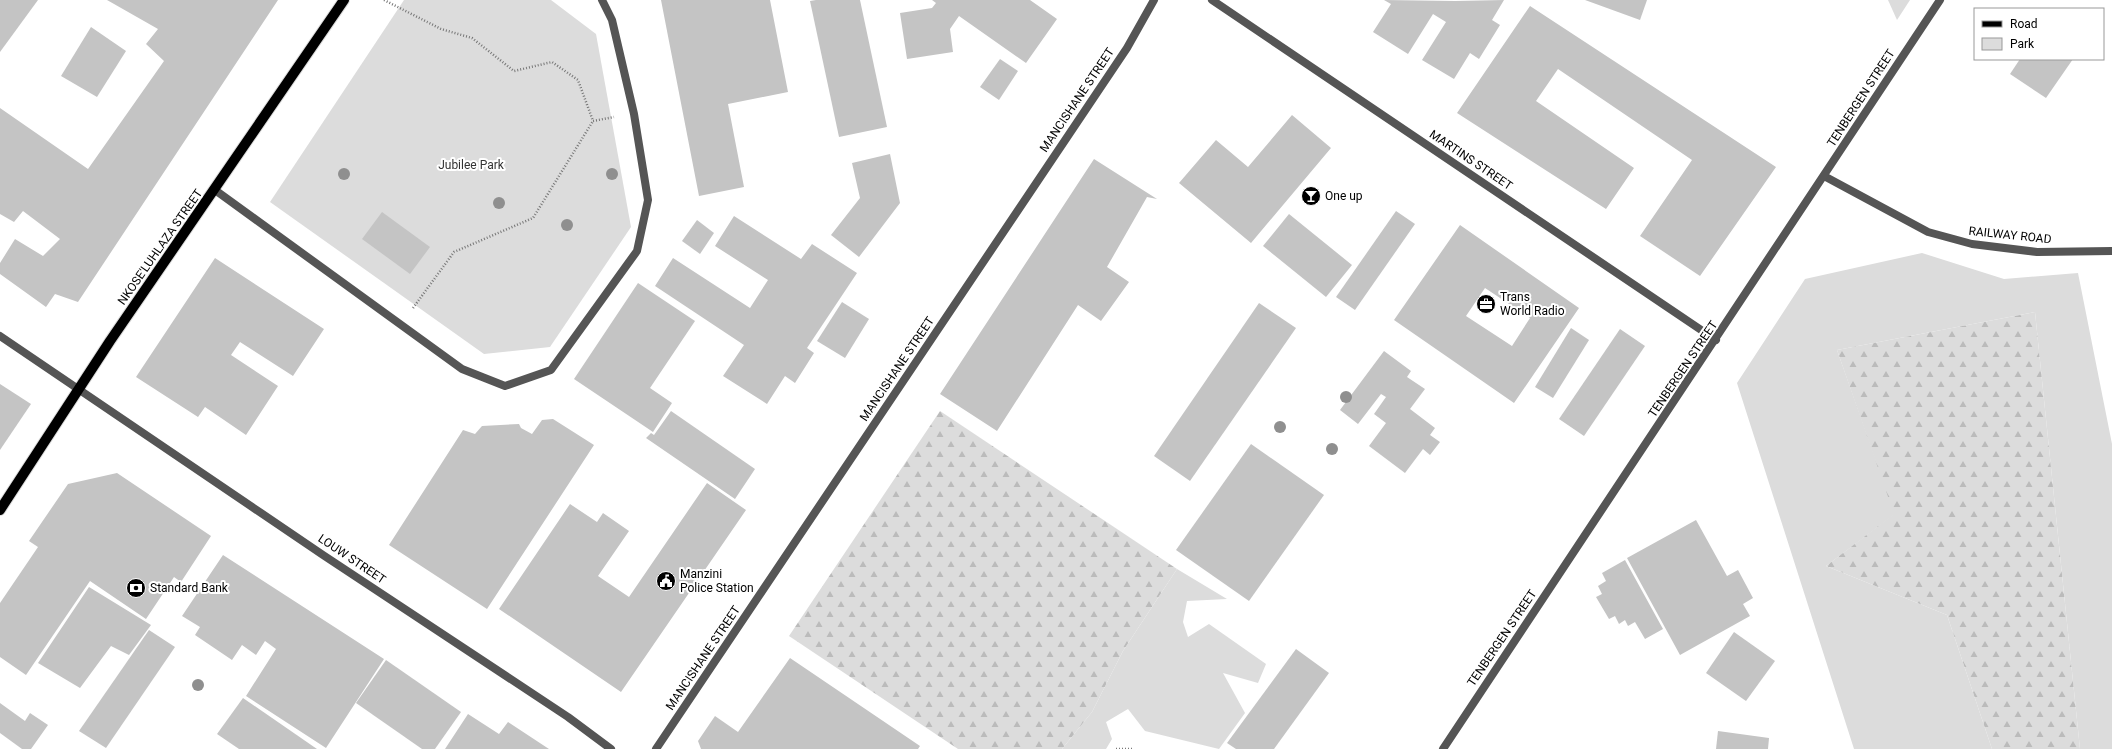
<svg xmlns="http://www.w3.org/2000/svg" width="2112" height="749" font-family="Roboto,sans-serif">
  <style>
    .green { fill: #dcdcdc }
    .forest { fill: url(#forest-firs) }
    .building { fill: #c4c4c4; fill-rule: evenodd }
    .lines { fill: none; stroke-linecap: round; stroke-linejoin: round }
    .primary-casing { stroke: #dbdbdb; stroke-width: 12 }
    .path { stroke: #777; stroke-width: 2.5; stroke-dasharray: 1 2; stroke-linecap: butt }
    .service { stroke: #555; stroke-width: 8 }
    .minor { stroke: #555; stroke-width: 8 }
    .primary { stroke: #000; stroke-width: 10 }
    .tree { fill: #8f8f8f }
    .labels { text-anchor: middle; stroke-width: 4; stroke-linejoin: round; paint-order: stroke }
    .street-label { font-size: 12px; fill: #000; stroke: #fff }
    .park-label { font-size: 12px; fill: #333; stroke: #fff }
    .poi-label { font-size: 12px; fill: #000; stroke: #fff; text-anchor: start }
  </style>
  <defs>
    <pattern id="forest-firs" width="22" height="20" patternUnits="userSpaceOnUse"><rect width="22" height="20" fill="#dcdcdc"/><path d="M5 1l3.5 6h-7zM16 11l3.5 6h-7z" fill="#bbb"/></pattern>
  </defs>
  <rect width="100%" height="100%" fill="#fff"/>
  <g class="green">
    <path d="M404 0H551L596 34 631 227 550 347 484 354 270 202Z"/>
    <path d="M1888 0H1910L1897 20Z"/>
    <path d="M1922 253 2004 279 2078 273 2112 444V749H2080L2035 312 1837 350 1895 514 1826 566 1947 615 1992 749H1854L1737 383 1805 279Z"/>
    <path d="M1177 569 1227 599 1187 601 1183 622 1188 637 1209 624 1266 664 1258 683 1223 673 1245 713 1219 749 1145 731 1128 709 1106 722 1112 739 1106 749H1062L1092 712 1123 651Z"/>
  </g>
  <g class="forest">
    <path d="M2035 312 2080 749H1992L1947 615 1826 566 1894 514 1837 350Z"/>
    <path d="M940 411 1177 569 1123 651 1092 712 1062 749H958L789 636Z"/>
  </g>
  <g class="building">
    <path d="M0 0H38L0 52Z"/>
    <path d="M107 0H278L78 302 55 294 46 307 0 274V263L15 239 43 256 60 239 23 211 14 222 0 214V108L88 169 164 61 146 44 158 29Z"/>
    <path d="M661 0H770L788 92 728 104 744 187 699 196Z"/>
    <path d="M816 0H860L887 127 839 137 810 1Z"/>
    <path d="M932 0H1030L1057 19 1026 63 959 16 950 29 953 52 907 59 900 13 932 8 936 3Z"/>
    <path d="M1384 0 1455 1 1504 0 1492 20 1500 25 1479 59 1470 53 1454 79 1422 60 1446 22 1433 14 1408 54 1373 32 1391 4Z"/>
    <path d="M1585 0H1647L1640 20Z"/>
    <path d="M1530 6 1776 167 1700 276 1640 236 1692 160 1558 69 1536 101 1634 168 1606 209 1457 113Z"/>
    <path d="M91 27 126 51 97 97 61 76Z"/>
    <path d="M1000 59 1018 71 999 100 980 87Z"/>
    <path d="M2020 59H2073L2046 98 2010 74Z"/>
    <path d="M1292 115 1331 148 1251 243 1179 183 1216 140 1248 167Z"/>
    <path d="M890 154 900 203 859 257 831 235 860 198 852 163Z"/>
    <path d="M1094 159 1157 199 1147 197 1107 267 1129 282 1101 321 1078 305 997 431 940 394Z"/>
    <path d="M1396 211 1415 224 1355 310 1336 297Z"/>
    <path d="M382 212 430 247 410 274 362 239Z"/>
    <path d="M1289 214 1352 265 1326 297 1263 246Z"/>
    <path d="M734 216 801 259 812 244 857 273 807 348 814 353 795 383 785 376 767 404 723 376 744 345 655 286 673 258 750 308 768 280 715 246Z"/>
    <path d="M697 220 714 233 700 254 682 241Z"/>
    <path d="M1460 225 1579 308 1514 403 1394 320ZM1485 288 1530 318 1512 346 1466 316Z"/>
    <path d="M215 258 324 329 293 376 240 342 231 355 278 386 246 435 205 407 198 417 136 377Z"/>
    <path d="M638 283 695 321 650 388 672 403 653 432 574 379Z"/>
    <path d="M842 302 869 319 845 358 817 341Z"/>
    <path d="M1259 303 1296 328 1190 481 1154 456Z"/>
    <path d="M1571 328 1589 340 1553 398 1535 387Z"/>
    <path d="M1620 329 1645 346 1584 436 1559 419Z"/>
    <path d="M1384 351 1411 371 1407 377 1425 389 1410 409 1435 428 1430 435 1440 442 1430 455 1423 449 1405 473 1369 446 1386 423 1374 414 1386 397 1381 394 1358 424 1340 410Z"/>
    <path d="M0 384 31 404 0 450Z"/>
    <path d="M671 411 755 469 735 499 646 438 651 433 654 435Z"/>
    <path d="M553 419 594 445 487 609 389 545 463 430 475 434 482 426 519 424 521 428 532 434 542 420Z"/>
    <path d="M1251 444 1324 495 1249 601 1176 550Z"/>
    <path d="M117 473 211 536 181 582 174 577 146 619 90 581 26 675 0 657V603L38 547 29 541 68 484Z"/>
    <path d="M707 483 746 510 621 692 499 609 570 504 597 522 603 513 629 531 598 576 629 597Z"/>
    <path d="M1696 520 1727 576 1738 570 1753 598 1743 604 1750 616 1680 655 1627 558Z"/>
    <path d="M223 555 384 659 326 748 246 696 276 649 265 641 256 655 242 645 232 660 195 635 200 627 182 616Z"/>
    <path d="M1625 560 1663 629 1645 639 1635 622 1628 626 1625 620 1619 624 1615 616 1609 619 1596 597 1602 594 1598 586 1606 581 1602 573Z"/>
    <path d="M89 587 151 625 129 655 111 646 80 688 38 663Z"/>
    <path d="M149 630 175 647 106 748 79 731Z"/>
    <path d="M1734 632 1775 661 1746 701 1706 673Z"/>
    <path d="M1296 649 1329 673 1274 749H1236L1227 743Z"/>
    <path d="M790 658 920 746 918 749H701L698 741 715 716 738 732Z"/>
    <path d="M386 660 461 712 435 749H422L356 703Z"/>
    <path d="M243 698 317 749H239L217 734Z"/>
    <path d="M0 703 25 721 30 713 48 725 31 749H22L0 733Z"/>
    <path d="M468 714 499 734 508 722 549 749H445Z"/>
    <path d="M1718 731 1769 738 1768 749H1716Z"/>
  </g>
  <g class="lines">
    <g class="primary-casing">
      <path id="primary" d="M0 510 110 341 344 0"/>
    </g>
    <g class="path">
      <path d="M384 0 441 29 472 38 514 71 552 62 578 80 593 121 614 117"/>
      <path d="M413 308 454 252 533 218 593 121"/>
      <path d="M1116 749H1134"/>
    </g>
    <path class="service" d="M215 190 462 369 505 386 551 370 637 251 648 200 634 114 612 20 602 0"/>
    <g class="minor">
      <path d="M1212 0 1716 340"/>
      <path d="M1824 176 1928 232 1972 244 2037 252 2112 251"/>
      <path d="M0 336 323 555 568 717 611 749"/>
      <path d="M656 749 1127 48 1154 0"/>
      <path d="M1443 749 1940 0"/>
    </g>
    <use href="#primary" class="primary"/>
  </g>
  <g class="tree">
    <circle cx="344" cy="174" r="6"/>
    <circle cx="612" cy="174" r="6"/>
    <circle cx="499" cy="203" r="6"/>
    <circle cx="567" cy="225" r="6"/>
    <circle cx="1346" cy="397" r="6"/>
    <circle cx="1280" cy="427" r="6"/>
    <circle cx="1332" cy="449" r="6"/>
    <circle cx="198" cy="685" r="6"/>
  </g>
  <defs>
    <g id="bar-disc" transform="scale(1)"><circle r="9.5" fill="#000" stroke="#fff"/><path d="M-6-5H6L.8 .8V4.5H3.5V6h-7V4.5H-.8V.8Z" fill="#fff"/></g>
    <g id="office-disc" transform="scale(1)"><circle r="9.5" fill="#000" stroke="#fff"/><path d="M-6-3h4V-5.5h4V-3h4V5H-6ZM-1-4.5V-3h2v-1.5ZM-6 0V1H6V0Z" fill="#fff"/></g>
    <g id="civic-disc" transform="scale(1)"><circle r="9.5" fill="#000" stroke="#fff"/><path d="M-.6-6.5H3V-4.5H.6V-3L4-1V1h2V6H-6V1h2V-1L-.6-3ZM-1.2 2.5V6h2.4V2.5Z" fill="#fff"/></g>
    <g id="bank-disc" transform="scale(1)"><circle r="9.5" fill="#000" stroke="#fff"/><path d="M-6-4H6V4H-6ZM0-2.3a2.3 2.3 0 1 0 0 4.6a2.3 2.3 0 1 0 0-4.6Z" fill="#fff"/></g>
  </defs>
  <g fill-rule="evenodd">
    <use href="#bar-disc" x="1311" y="196"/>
    <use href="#office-disc" x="1486" y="304"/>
    <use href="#civic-disc" x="666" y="581"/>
    <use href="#bank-disc" x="136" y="588"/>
  </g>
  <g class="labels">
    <g class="street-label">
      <text transform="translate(1861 98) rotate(-57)" y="4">TENBERGEN STREET</text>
      <text transform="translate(1077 100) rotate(-56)" y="4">MANCISHANE STREET</text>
      <text transform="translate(1471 160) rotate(34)" y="4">MARTINS STREET</text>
      <text transform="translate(2010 235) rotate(6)" y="4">RAILWAY ROAD</text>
      <text transform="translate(160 247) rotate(-55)" y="4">NKOSE'LUHLAZA STREET</text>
      <text transform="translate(897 369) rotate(-56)" y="4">MANCISHANE STREET</text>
      <text transform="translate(1683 369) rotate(-56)" y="4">TENBERGEN STREET</text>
      <text transform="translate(352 559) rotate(34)" y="4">LOUW STREET</text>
      <text transform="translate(1502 638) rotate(-56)" y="4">TENBERGEN STREET</text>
      <text transform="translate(703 658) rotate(-56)" y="4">MANCISHANE STREET</text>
    </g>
    <g class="park-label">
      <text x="471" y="169">Jubilee Park</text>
    </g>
    <g class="poi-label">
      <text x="1325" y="200">One up</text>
      <text x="1500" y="301">Trans<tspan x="1500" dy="14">World Radio</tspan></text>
      <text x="680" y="578">Manzini<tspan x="680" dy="14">Police Station</tspan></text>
      <text x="150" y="592">Standard Bank</text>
    </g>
  </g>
  <rect x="1974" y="8" width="130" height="52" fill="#ffffff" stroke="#999999"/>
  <rect x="1982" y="21" width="20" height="6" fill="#000000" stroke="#999999"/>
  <text x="2010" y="28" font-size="12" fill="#000000">Road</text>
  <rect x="1982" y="38" width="20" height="12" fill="#dcdcdc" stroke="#999999"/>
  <text x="2010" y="48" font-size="12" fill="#000000">Park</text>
</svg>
